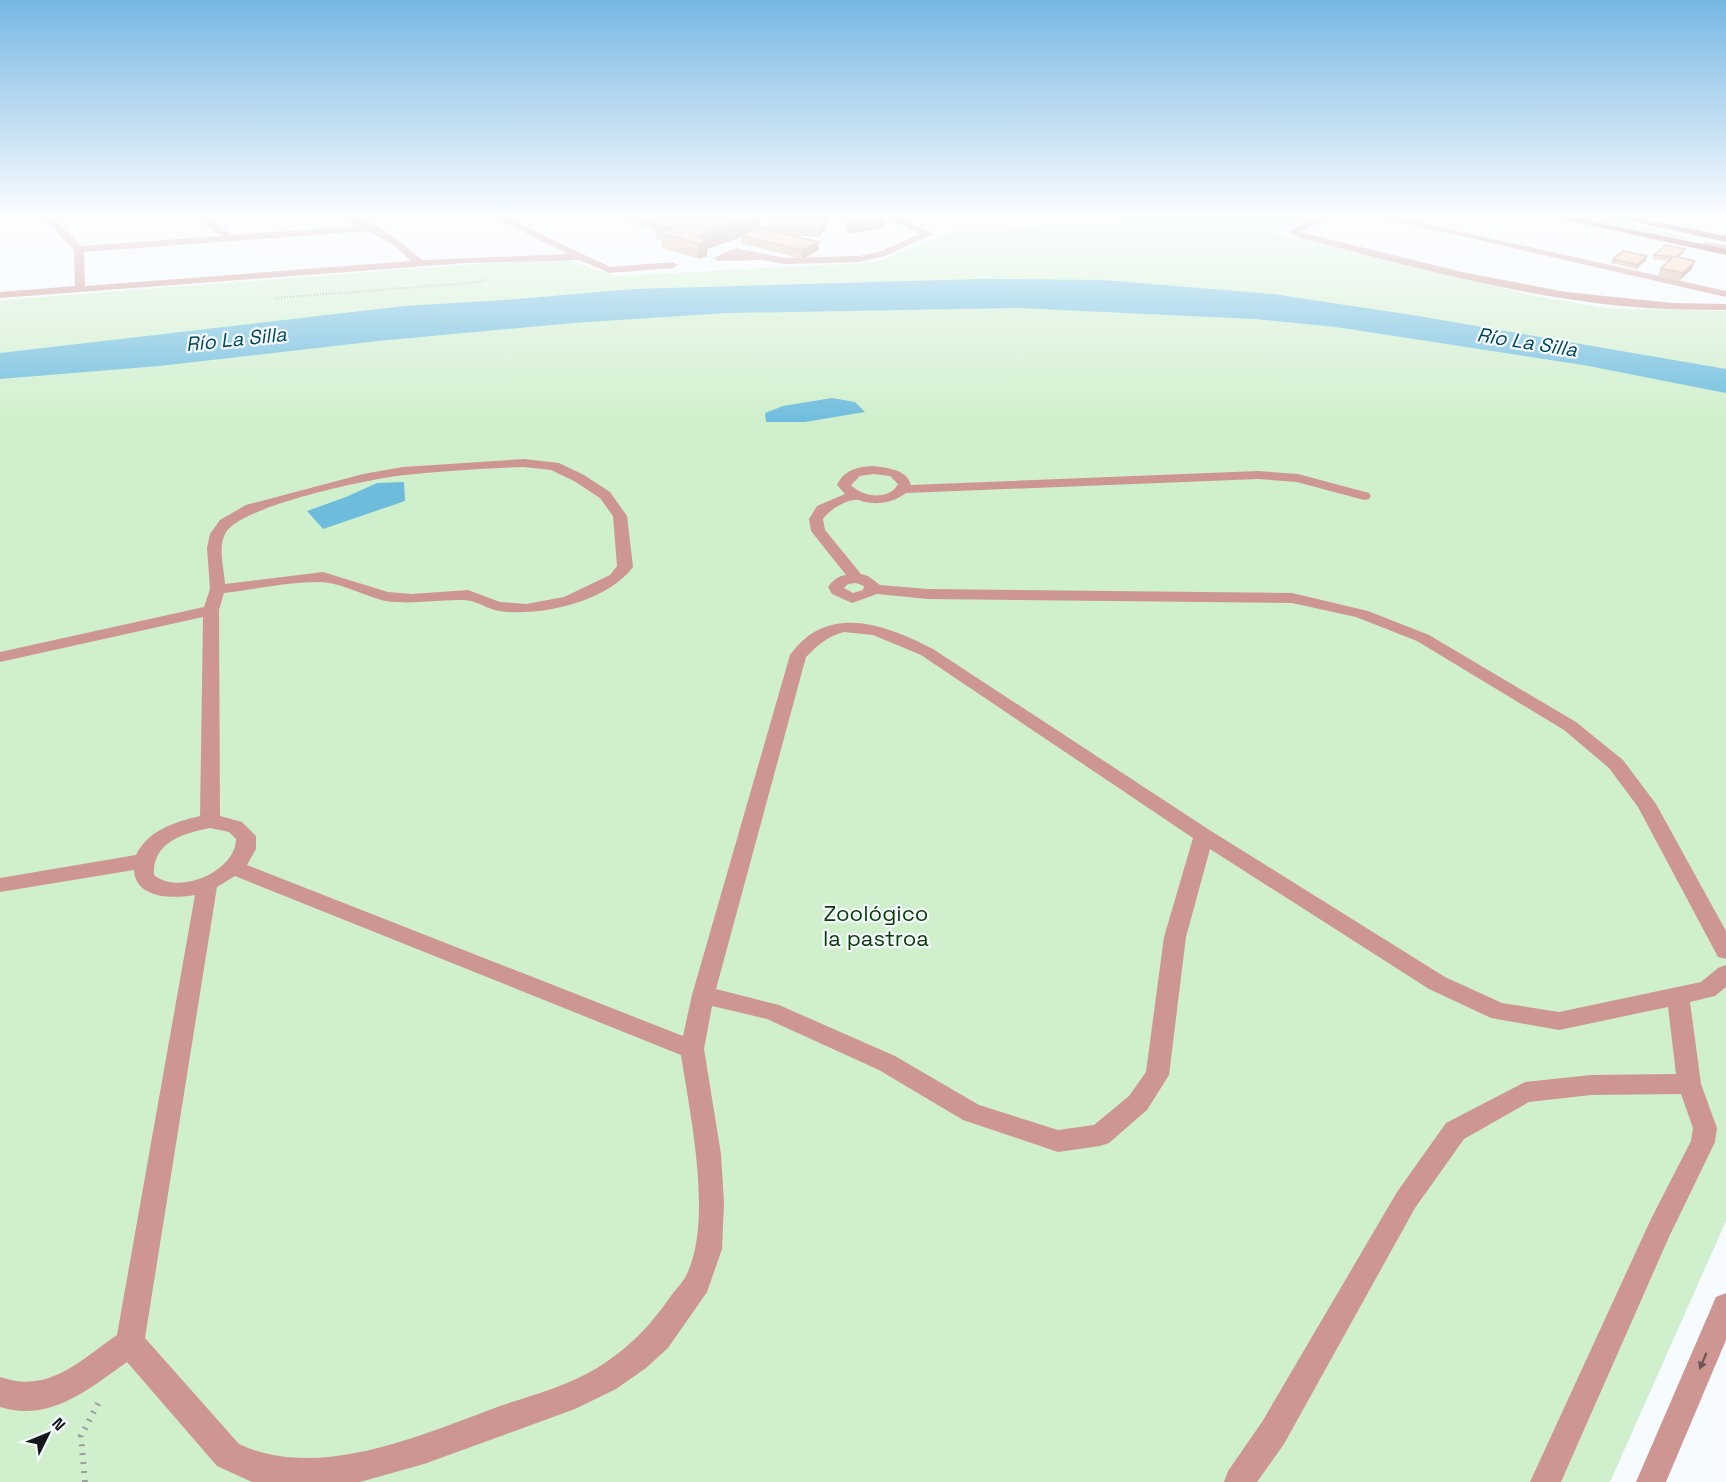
<svg xmlns="http://www.w3.org/2000/svg" width="1726" height="1482" font-family="'Space Grotesk',sans-serif">
  <style>
    .green { fill: #d0efcc }
    .water { fill: #6dbcdc }
    .lines { fill: none; stroke-linecap: round; stroke-linejoin: round }
    .path-far1 { stroke: #9a9ea1; stroke-width: 2; stroke-dasharray: 1 2; stroke-linecap: butt }
    .path { stroke: #9a9ea1; stroke-width: 6; stroke-dasharray: 2 7; stroke-linecap: butt }
    .minor { fill: #ce9693; fill-rule: evenodd }
    .major { fill: #9d3e3f; fill-rule: evenodd }
    .wall { fill: #d9ac91 }
    .shaded-wall { fill: #b08c76 }
    .building { fill: #fcc8a9; stroke: #b08c76; stroke-width: 1.5 }
    .oneway { fill: #725757 }
    .labels { text-anchor: middle; stroke-width: 4.5; stroke-linejoin: round; paint-order: stroke }
    .far-water-label { font-size: 20px; font-style: italic; fill: #00485e; stroke: #f6fbff }
    .park-label { font-size: 22px; fill: #093b05; stroke: #f6fbff }
  </style>
  <rect width="100%" height="100%" fill="#f6fbff"/>
  <g class="green">
    <path d="M1145 216H1313L1272 233 1536 296 1605 308 1726 311V1221L1610 1482H0V300L501 262 568 260 615 276 877 262 953 232 1123 223Z"/>
    <path d="M1567 216H1600L1695 239 1687 240Z"/>
  </g>
  <g class="water">
    <path d="M980 279 1103 280 1273 294 1412 315 1726 369V393L1583 365 1336 327 1254 319 1019 308 727 313 573 323 378 341 159 366 0 379V353L404 306 504 300 634 289Z"/>
    <path d="M832 398 855 402 865 412 805 422H766L765 413 783 406Z"/>
    <path d="M404 482 405 501 323 529 307 511 346 497 377 483Z"/>
  </g>
  <g class="lines">
    <path class="path-far1" d="M275 298 471 283 484 281 486 276"/>
    <path class="path" d="M85 1482 81 1436 101 1398"/>
    <g class="minor">
      <path d="M42 216H52L81 246 221 236 194 216H205L232 235 359 226 344 216C370 216 403 243 422 260L568 254 491 216H503L610 267 673 262 678 265 673 268 609 273 580 260 466 263 0 298V292L75 286 74 250ZM368 231 394 245 411 261 85 286 84 252Z"/>
      <path d="M883 216H895L933 234 885 256 859 262 784 264 763 260 718 261 713 258 736 248 784 258 859 256 879 252 920 234Z"/>
      <path d="M1319 216H1331L1300 232 1462 272 1566 292 1672 303 1726 304V310C1691 310 1656 309 1621 306 1513 295 1407 265 1303 239L1287 232Z"/>
      <path d="M1373 216H1391L1726 291V297Z"/>
      <path d="M1707 242 1726 245V251L1704 247V243Z"/>
      <path d="M524 459 559 463 584 475 610 492 627 516 633 567C607 602 540 617 499 611 487 609 476 600 464 600 438 599 413 605 386 601 366 597 340 582 320 582 289 582 256 589 224 593L219 610 220 816 242 822 256 836V849L247 865 683 1036 692 995 790 655C828 602 886 625 933 649L1211 831 1445 977 1502 1003 1559 1012 1701 982 1718 968 1726 965V987L1715 996 1690 1002 1701 1084 1717 1128 1715 1142 1669 1237 1561 1482H1530L1651 1219 1691 1141 1693 1128 1681 1094 1591 1095 1529 1102 1464 1139 1415 1208 1284 1444 1257 1482H1224L1228 1471 1262 1422 1397 1192 1446 1123 1525 1082 1591 1075 1676 1074 1668 1007 1559 1030 1491 1018 1429 989 1210 849 1186 937 1169 1075 1147 1110 1109 1143 1100 1146 1058 1152 963 1120 879 1070 767 1019 712 1006 704 1049 721 1154 724 1203 722 1249 707 1292 668 1348 646 1368 616 1389 575 1409 424 1464 360 1482H252L217 1466 127 1362C89 1389 49 1423 0 1407V1377C49 1394 79 1361 117 1335L195 895C174 899 135 899 134 870L0 892V878L136 855C148 830 175 822 200 816L203 617 0 662V652L204 607 210 589 207 548 210 534 220 520 246 505 363 474 403 467ZM524 467 551 470 574 481 600 498 613 516 617 566 610 575 564 597 526 604 500 602 468 590 412 594 388 592 323 572 225 584C224 568 218 548 225 534 238 506 373 478 405 475 444 471 484 468 524 467ZM844 632 873 635 921 655 1193 838 1164 937 1146 1072 1129 1096 1094 1125 1058 1130 979 1105 895 1056 779 1005 716 989 806 657C818 645 828 636 844 632ZM210 828 229 832 236 839C236 871 179 896 154 875 152 842 184 833 210 828ZM235 876 681 1055C690 1115 713 1218 687 1274 683 1282 676 1289 671 1296 649 1327 629 1348 597 1368 568 1386 532 1395 500 1406 424 1434 318 1482 239 1444L145 1338 217 887Z"/>
      <path d="M873 466C887 468 907 469 911 485L1258 471 1298 474 1369 493 1371 496 1369 499 1364 500 1297 482 1258 479 906 493C894 502 880 505 865 502 862 502 859 499 855 500 845 500 828 511 823 519L825 530 861 574 868 576 880 585 928 589 1292 593 1368 611 1429 635 1576 722 1623 760 1656 804 1726 931V959L1718 957 1638 807 1609 768 1564 730 1417 641 1356 617 1292 603 928 599 877 594 852 603 832 594 828 587C833 580 838 576 846 575L811 531 809 519 817 506 845 494 837 485C844 470 857 467 873 466ZM873 474 890 476 898 484C889 501 862 497 851 485L860 476ZM856 583 864 586 863 590 853 593 844 588 848 584Z"/>
      <path d="M1726 1293V1340L1666 1482H1636L1716 1297Z"/>
    </g>
    <g class="major">
      <path d="M1548 216H1567L1726 249V255Z"/>
      <path d="M1609 216H1628L1726 236V242Z"/>
    </g>
  </g>
  <g class="wall">
    <path d="M615 216H760V228L769 230V225L826 219V227L819 237 790 235 819 242V250L802 259 741 243V237L707 249V256L699 259 662 248 661 240 656 239 655 230Z"/>
    <path d="M841 216H881L885 220V228L847 234V223L850 222Z"/>
    <path d="M1685 249 1683 253 1679 257 1692 269 1679 281 1658 277 1661 268 1669 261 1652 259 1654 255Z"/>
    <path d="M1647 256 1646 260 1636 269 1611 263 1613 259Z"/>
  </g>
  <g class="shaded-wall">
    <path d="M756 216H760L761 230 741 235V237L707 249V256L699 259 698 244 695 237Z"/>
    <path d="M826 219V227L819 237V229Z"/>
    <path d="M885 220V228L847 234V226Z"/>
    <path d="M819 242V250L802 259V250Z"/>
    <path d="M1685 249 1683 253 1674 261 1676 257Z"/>
    <path d="M1647 256 1646 260 1636 269 1637 265Z"/>
    <path d="M1695 261 1692 269 1679 281 1683 273Z"/>
  </g>
  <g class="building">
    <path d="M659 216H756L695 237 706 240 698 244 660 232 672 229 654 223 666 219Z"/>
    <path d="M775 216H788L826 219 819 229 769 225Z"/>
    <path d="M853 216H881L885 220 847 226V223L860 221Z"/>
    <path d="M758 227 819 242 802 250 741 235Z"/>
    <path d="M1666 245 1685 249 1676 257 1654 255Z"/>
    <path d="M1623 251 1647 256 1637 265 1613 259Z"/>
    <path d="M1674 256 1695 261 1683 273 1661 268Z"/>
  </g>
  <defs><path id="oneway-solid" d="M-6-.8H1V-3.2L6.5 0L1 3.2V.8H-6Z" transform="scale(1.5)"/></defs>
  <use class="oneway" href="#oneway-solid" transform="translate(1703 1361) rotate(113)"/>
  <linearGradient id="sky" x2="0" y2="1"><stop stop-color="#77b7e3"/><stop offset="0.51" stop-color="#fbfdff"/><stop offset="1" stop-color="#fbfdff" stop-opacity="0"/></linearGradient>
  <rect width="1726" height="424" fill="url(#sky)"/>
  <g class="labels">
    <g class="far-water-label">
      <text transform="translate(236 339) rotate(-6)" y="7">Río La Silla</text>
      <text transform="translate(1527 342) rotate(9)" y="7">Río La Silla</text>
    </g>
    <g class="park-label">
      <text x="876" y="921">Zoológico<tspan x="876" dy="25">la pastroa</tspan></text>
    </g>
  </g>
  <g transform="translate(48 1434) rotate(47)" stroke="#f6fbff" stroke-width="4.5" paint-order="stroke">
  <path d="M0-4.5L10 22L0 15L-10 22Z" fill="#15181b"/>
  <text y="-9" font-size="16" font-weight="bold" text-anchor="middle" fill="#15181b">N</text>
  </g>
</svg>
